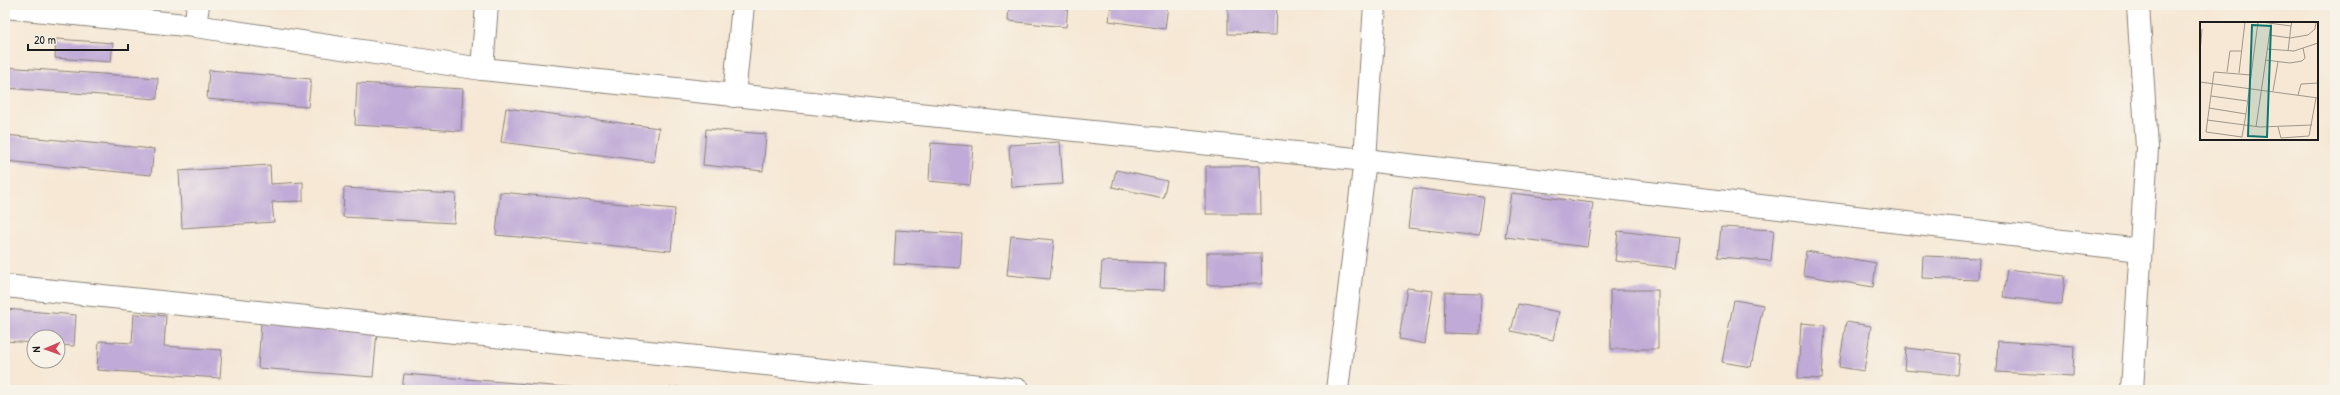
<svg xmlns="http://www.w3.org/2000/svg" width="2340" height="395" font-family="'Patrick Hand',sans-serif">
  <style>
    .building { fill: #c0aad7 }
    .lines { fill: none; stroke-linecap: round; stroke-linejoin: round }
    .minor-casing { stroke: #898278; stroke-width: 24 }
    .minor { stroke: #fff; stroke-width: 22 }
    .inset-road { fill: none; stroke: #9f968b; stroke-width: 1 }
    .view { fill: #0f766e; fill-opacity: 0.15; stroke: #0f766e; stroke-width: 2 }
    .inset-edge { fill: none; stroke: #1c1c1c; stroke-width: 2 }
  </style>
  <rect width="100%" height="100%" fill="#f7f3e8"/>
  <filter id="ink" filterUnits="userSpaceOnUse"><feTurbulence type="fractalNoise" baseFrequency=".025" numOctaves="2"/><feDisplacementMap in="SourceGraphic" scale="8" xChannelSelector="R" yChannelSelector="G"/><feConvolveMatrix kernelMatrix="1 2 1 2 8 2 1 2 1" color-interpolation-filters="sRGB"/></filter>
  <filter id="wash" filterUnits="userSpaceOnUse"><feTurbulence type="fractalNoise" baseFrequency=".012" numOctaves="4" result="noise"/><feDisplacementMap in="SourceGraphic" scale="16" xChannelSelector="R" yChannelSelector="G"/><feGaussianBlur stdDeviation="0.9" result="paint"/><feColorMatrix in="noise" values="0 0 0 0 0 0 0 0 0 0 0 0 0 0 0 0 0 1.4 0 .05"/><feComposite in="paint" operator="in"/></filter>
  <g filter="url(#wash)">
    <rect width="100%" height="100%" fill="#f6e8d5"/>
    <g id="blocks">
      <g class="building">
        <path d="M1009 5H1068L1066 27 1008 21Z"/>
        <path d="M1111 5H1168L1165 29 1109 21Z"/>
        <path d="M1228 5H1277L1276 35 1228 34Z"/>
        <path d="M56 39 113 43 111 62 55 58Z"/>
        <path d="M5 67 158 78 157 99 5 88Z"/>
        <path d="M209 70 311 79 308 107 207 99Z"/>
        <path d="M357 83 463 89 461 131 355 125Z"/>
        <path d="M506 108 659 128 654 162 501 142Z"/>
        <path d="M706 129 766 134 763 171 703 165Z"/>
        <path d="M5 135 154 149 151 175 5 161Z"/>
        <path d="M1060 142 1063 184 1011 187 1009 145Z"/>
        <path d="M931 143 973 146 970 185 929 181Z"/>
        <path d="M270 165 271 184 303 182V201L272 202 274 222 182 228 179 171Z"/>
        <path d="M1206 166H1260L1261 214H1206Z"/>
        <path d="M1116 170 1167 181 1163 198 1112 187Z"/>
        <path d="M344 188 456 194 454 223 343 217Z"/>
        <path d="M1413 188 1484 197 1479 236 1408 228Z"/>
        <path d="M500 192 675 209 671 251 496 235Z"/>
        <path d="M1511 193 1593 203 1587 247 1505 237Z"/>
        <path d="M1721 227 1774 230 1771 261 1718 257Z"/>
        <path d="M896 230 962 234 960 268 894 264Z"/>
        <path d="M1618 231 1680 238 1676 268 1615 261Z"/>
        <path d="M1011 236 1054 240 1050 279 1007 275Z"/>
        <path d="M1806 251 1876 263 1873 287 1803 275Z"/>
        <path d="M1207 253H1261L1262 284 1207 285Z"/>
        <path d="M1923 256 1979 258 1978 280 1922 278Z"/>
        <path d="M1102 261 1165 263 1164 290 1100 288Z"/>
        <path d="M2007 269 2065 276 2062 304 2003 297Z"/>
        <path d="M1407 288 1433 291 1425 344 1399 339Z"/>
        <path d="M1610 290H1658V349H1611Z"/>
        <path d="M1445 292 1481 293 1480 334 1444 333Z"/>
        <path d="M1734 300 1763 305 1751 367 1722 362Z"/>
        <path d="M1518 304 1559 312 1553 340 1511 331Z"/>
        <path d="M5 309 76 315 74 346 58 345V337H34V343L5 341Z"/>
        <path d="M134 314 166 316 164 346 222 350 220 378 97 370 99 341 132 343Z"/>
        <path d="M1846 322 1871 326 1864 371 1839 367Z"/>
        <path d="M261 323 377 332 373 377 258 368Z"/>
        <path d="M1801 323 1825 325 1822 379 1798 378Z"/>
        <path d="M1998 341 2074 346 2073 376 1996 372Z"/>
        <path d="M1906 348 1960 354 1958 375 1904 370Z"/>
        <path d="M404 374 577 388V390H402Z"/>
        <path d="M679 387V390H649V389Z"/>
      </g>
    </g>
  </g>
  <g filter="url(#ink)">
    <use href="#blocks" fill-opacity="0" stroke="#898278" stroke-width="1"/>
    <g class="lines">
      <g class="minor-casing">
        <g id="minor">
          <path d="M5 7 195 26 482 69 1365 160 2140 250"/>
          <path d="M195 26 198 5"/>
          <path d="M482 69 487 5"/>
          <path d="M734 96 743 5"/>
          <path d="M5 286 1019 390"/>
          <path d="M1337 390 1365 160 1375 5"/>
          <path d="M2132 390 2147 148 2138 5"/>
        </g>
      </g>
      <use href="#minor" class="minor"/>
    </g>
  </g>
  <g transform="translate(2200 22)">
    <rect width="118" height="118" fill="#f6e8d5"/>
    <path class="inset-road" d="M61 0 91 4 92 0M69 13 90 16 108 13 115 7 116 0M67 27 94 29 118 21M88 29 91 4M0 31 2 7M65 38 90 41 102 39 105 36 103 26M27 50 30 29H42M39 51 45 0M51 53 14 50 6 110 42 115 46 92 58 0M0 60 118 76M73 69 78 40M98 73 101 62 118 61M11 74 47 79M9 86 46 92M7 98 60 105 112 103M56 105 71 2M78 105 81 116 109 114 116 76"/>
    <path class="view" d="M52 3 71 4 67 115 48 114Z"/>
    <rect width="118" height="118" class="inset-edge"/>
  </g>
  <rect width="2340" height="395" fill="none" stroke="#f7f3e8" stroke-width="20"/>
  <g transform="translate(46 349) rotate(268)"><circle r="19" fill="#f7f3e8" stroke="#9f9d96"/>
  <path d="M0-3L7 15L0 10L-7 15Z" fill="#d1495b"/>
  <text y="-6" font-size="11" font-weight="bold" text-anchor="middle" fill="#1c1c1c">N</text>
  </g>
  <path d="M28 44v6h100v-6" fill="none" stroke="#1c1c1c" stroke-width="2"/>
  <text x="34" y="44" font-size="12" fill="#1c1c1c" stroke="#f7f3e8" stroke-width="3" paint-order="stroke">20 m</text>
</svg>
